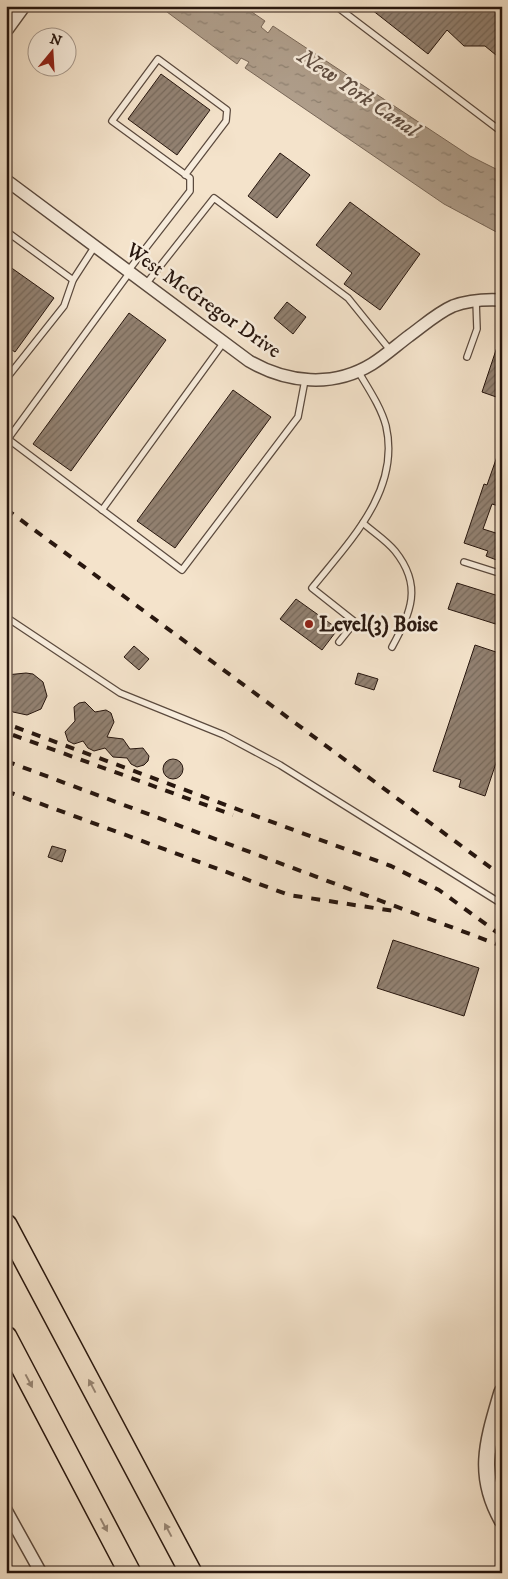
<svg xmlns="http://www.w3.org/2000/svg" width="508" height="1579" font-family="'IM FELL DW Pica',serif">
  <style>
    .water { fill: url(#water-ripples); stroke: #796859 }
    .building { fill: url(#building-hatch); stroke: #28170f }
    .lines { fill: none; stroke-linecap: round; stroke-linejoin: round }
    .service-casing { stroke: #5b4a3e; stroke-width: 8 }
    .minor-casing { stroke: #5b4a3e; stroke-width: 14 }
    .tertiary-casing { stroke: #5b4a3e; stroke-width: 18 }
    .motorway-casing { stroke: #28170f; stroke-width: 24 }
    .service { stroke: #f8eddd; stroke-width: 5.5 }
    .minor { stroke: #f8eddd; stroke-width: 11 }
    .tertiary { stroke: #f8eddd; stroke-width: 15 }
    .motorway { stroke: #f4e3cb; stroke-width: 21 }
    .rail { stroke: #28170f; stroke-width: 4; stroke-dasharray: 9 9; stroke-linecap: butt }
    .oneway { fill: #988776 }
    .poi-dot { fill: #8f2418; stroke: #f8eddd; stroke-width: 2 }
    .labels { text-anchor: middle; stroke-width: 5; stroke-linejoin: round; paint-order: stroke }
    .street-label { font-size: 21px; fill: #28170f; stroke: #f8eddd }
    .poi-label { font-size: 21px; font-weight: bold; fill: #28170f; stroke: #f8eddd; text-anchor: start }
    .water-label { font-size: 22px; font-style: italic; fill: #5e4d41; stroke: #f8eddd }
  </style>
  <defs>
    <pattern id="water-ripples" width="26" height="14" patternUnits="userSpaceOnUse" patternTransform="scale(1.25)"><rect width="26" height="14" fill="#af9e8b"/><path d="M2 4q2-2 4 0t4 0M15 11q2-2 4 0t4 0" fill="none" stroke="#8e8070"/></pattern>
    <pattern id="building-hatch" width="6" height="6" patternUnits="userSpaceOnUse" patternTransform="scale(1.25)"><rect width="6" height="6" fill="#928171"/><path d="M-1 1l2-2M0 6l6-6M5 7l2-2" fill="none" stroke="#77695b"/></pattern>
  </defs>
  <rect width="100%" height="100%" fill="#f4e3cb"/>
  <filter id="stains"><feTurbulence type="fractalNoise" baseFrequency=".004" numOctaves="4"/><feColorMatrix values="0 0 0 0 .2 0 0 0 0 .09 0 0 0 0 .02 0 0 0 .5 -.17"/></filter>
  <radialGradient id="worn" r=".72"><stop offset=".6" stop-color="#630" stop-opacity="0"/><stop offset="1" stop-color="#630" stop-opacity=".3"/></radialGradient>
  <path class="water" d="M159 6H243L265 21 261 27 268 33 273 26 470 156 502 172V235L444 204 245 68 249 62 241 58 237 64Z"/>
  <g class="building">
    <path d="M367 6H502V60L485 46H464L447 30 428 54Z"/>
    <path d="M161 74 210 110 177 155 128 119Z"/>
    <path d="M280 153 310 175 277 218 248 196Z"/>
    <path d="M350 202 420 254 380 310 344 284 352 273 316 245Z"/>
    <path d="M6 264 54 298 15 352 6 346Z"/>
    <path d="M287 302 306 317 293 334 274 318Z"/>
    <path d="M129 313 166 340 71 471 33 444Z"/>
    <path d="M500 338H502V399L482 392Z"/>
    <path d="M233 390 271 417 175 548 137 521Z"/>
    <path d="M500 448H502V507L492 504 483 529 499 534 497 539 502 541V562L486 556 488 551 464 543 484 484 487 485Z"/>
    <path d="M457 583 502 597V626L448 609Z"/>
    <path d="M296 599 338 629 322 650 280 619Z"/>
    <path d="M475 645 502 654V745L485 796 459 787 461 780 433 771Z"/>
    <path d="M134 646 149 659 139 670 124 657Z"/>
    <path d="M26 673 33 674 43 682 47 696 41 709 27 715 13 712 6 704V675Z"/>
    <path d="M358 673 378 679 374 690 355 684Z"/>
    <path d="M85 702 95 712 106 710 111 713 114 722 107 737 123 739 130 749 143 748 149 756 148 761 144 765 137 767 131 764 127 758 113 757 105 748 94 751 88 748 83 741 74 744 68 741 65 732 75 721 74 707 79 703Z"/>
    <circle cx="173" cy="769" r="10"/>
    <path d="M52 846 66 850 62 862 48 857Z"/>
    <path d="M393 940 479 968 464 1016 377 988Z"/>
  </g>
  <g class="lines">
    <g class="service-casing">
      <g id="service">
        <path d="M336 6 502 132"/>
        <path d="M6 231 73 280"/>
        <path d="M128 271 190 191V178L112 121 158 59 227 110 226 121 185 175"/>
        <path d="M130 272 8 439 182 570 298 417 305 380"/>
        <path d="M146 284 214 198 348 298 390 350"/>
        <path d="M467 357 477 329 476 300"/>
        <path d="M6 379 64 306 73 280 95 246"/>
        <path d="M102 510 224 342"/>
        <path d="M363 523C373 532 386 540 395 551 423 586 411 612 392 647"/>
        <path d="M464 562 502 574"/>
        <path d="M6 617 120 693 224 735 280 765 502 904"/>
        <path d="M339 642 355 622 312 588C348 543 401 491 386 426 381 407 368 388 358 371"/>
      </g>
    </g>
    <g class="minor-casing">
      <g id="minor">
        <path d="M6 180 249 361C287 383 333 388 372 364 385 356 397 345 409 336 423 326 437 313 453 306 469 300 485 299 502 300"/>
        <path d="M6 1510 41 1573"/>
      </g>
    </g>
    <g class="tertiary-casing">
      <g id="tertiary">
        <path d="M6 28 22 6"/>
        <path d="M502 1392C488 1440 476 1474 502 1520"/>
      </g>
    </g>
    <g class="motorway-casing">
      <g id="motorway">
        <path d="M6 1225 191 1573"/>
        <path d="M6 1337 130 1573"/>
      </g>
    </g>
    <use href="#service" class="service"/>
    <use href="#minor" class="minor"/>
    <use href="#tertiary" class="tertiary"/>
    <use href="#motorway" class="motorway"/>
    <g class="rail">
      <path d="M6 509 502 876"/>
      <path d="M15 727 391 866 439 890 502 936"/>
      <path d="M13 735 233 815"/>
      <path d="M6 761 502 946"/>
      <path d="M6 791 289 895 394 911"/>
    </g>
  </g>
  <defs><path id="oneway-solid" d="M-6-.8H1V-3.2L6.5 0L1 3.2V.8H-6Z" transform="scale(1.25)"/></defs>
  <g class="oneway">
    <use href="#oneway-solid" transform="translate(29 1381) rotate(62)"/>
    <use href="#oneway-solid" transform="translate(92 1386) rotate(-118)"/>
    <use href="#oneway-solid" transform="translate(104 1525) rotate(62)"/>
    <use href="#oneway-solid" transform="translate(168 1530) rotate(-118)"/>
  </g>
  <circle class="poi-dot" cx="309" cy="624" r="5"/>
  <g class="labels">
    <g class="street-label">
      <text transform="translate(204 300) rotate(35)" y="7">West McGregor Drive</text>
    </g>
    <g class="poi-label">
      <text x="319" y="631">Level(3) Boise</text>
    </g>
    <g class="water-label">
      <text transform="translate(359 92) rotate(34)" y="8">New York Canal</text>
    </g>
  </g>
  <rect width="508" height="1579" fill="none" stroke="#f4e3cb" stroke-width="25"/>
  <rect x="8" y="8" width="493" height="1564" fill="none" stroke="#28170f" stroke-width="2.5"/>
  <rect x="12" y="12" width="483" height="1554" fill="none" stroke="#28170f"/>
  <g transform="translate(52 52) rotate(18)"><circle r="24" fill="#f8eddd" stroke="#a5978b"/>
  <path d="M0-4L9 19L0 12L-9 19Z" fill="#8f2418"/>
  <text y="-8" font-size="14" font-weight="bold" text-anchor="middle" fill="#28170f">N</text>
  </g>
  <rect width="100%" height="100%" filter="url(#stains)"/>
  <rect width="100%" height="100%" fill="url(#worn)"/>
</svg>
